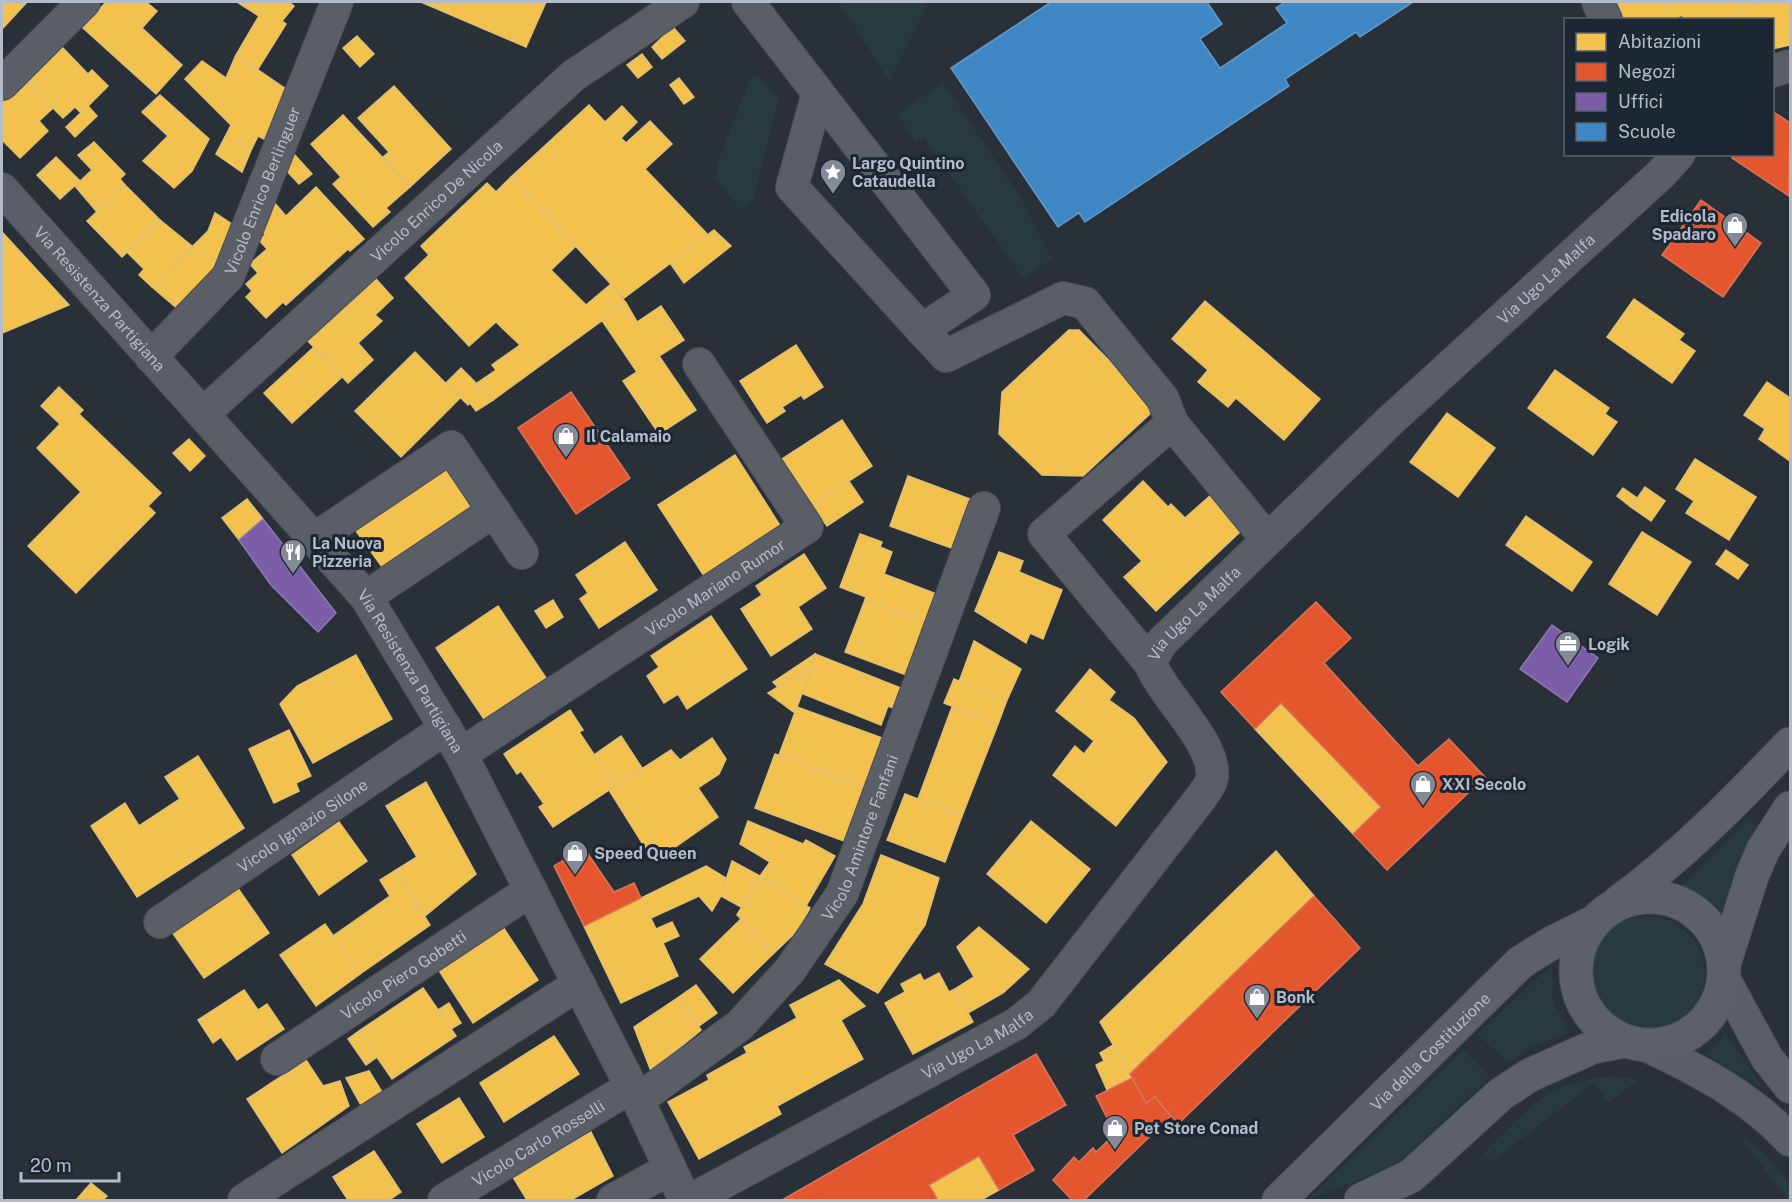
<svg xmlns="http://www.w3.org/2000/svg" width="1792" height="1202" font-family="'Public Sans',sans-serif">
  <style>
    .garden { fill: #273a3e }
    .homes { fill: #f2c14e; stroke: #dfc073; stroke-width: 1.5 }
    .shops { fill: #e4572e; stroke: #d6755c; stroke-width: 1.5 }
    .offices { fill: #7b5ea7; stroke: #8c7ab1; stroke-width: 1.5 }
    .schools { fill: #3f88c5; stroke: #6298c6; stroke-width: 1.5 }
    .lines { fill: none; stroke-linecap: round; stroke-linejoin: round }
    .minor-casing { stroke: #484c53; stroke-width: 34 }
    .major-casing { stroke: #484c55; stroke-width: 35 }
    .minor { stroke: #5a5e66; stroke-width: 32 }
    .major { stroke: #5c6168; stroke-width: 33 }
    .labels { text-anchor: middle; stroke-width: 6; stroke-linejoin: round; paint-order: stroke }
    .poi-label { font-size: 16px; font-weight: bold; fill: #b4bcc9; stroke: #1d2633; text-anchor: start }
    .street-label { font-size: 16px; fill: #b4bcc9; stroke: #1d2633 }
  </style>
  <rect width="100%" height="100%" fill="#2a3038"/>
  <g class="garden">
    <path d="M839 2H928L890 82Z"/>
    <path d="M758 75 779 99 752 202 741 210 716 179 719 159 751 76Z"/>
    <path d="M944 83 1021 198 1052 259 1023 278 924 138 915 142 897 114Z"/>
    <path d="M1748 821 1759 828 1731 883 1723 925C1714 907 1696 895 1677 889L1692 877Z"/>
    <circle cx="1646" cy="975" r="59"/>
    <path d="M1552 965 1553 1002 1570 1033 1528 1048 1508 1063 1477 1034Z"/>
    <path d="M1725 1032 1764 1089 1706 1054 1718 1044Z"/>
    <path d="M1463 1050 1490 1077 1395 1166 1307 1200Z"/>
    <path d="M1609 1077 1639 1079 1609 1103 1594 1083 1491 1162 1484 1152C1525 1112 1547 1080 1609 1077Z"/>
    <path d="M1738 1134 1763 1152 1790 1184V1200H1788Z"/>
  </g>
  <g class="homes">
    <path d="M2 2H27L2 29Z"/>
    <path d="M106 2H146L157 11 142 28 182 65 156 94 83 28Z"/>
    <path d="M237 2H289L294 6 282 21 286 24 258 69 236 55 259 16Z"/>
    <path d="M421 2H546L526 47Z"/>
    <path d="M1616 2H1663L1672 20H1624Z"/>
    <path d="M1663 2H1763L1725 20H1684L1682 15 1672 20Z"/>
    <path d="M1763 2H1790V45L1772 49V20H1725Z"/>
    <path d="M673 27 685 41 662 59 652 47Z"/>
    <path d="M357 36 374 54 360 67 343 48Z"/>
    <path d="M60 45 88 74 92 70 108 86 81 113 75 107 63 118 24 79Z"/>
    <path d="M642 54 652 67 638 78 627 65Z"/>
    <path d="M236 55 286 89 264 139 258 136 252 148 225 137 231 125 185 79 202 61 226 78Z"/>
    <path d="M679 78 694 97 684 104 670 85Z"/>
    <path d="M24 79 53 108 39 121 48 131 20 158 2 140V102Z"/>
    <path d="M394 86 451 149 410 187 383 157 389 152 358 118Z"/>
    <path d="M160 95 209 139 192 171 174 188 143 161 168 136 142 112Z"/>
    <path d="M589 105 605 122 622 106 637 122 621 138 626 143 650 121 672 144 645 169 708 235 624 298 511 177Z"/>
    <path d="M88 106 97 116 75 137 66 127Z"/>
    <path d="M343 115 410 187 386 208 390 212 373 227 333 184 341 177 311 144Z"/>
    <path d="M225 137 252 148 242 172 216 154Z"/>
    <path d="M94 142 125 174 120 179 125 185 97 212 75 186 92 170 78 155Z"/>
    <path d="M293 153 312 174 299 184 286 170Z"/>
    <path d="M56 157 80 181 60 199 37 175Z"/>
    <path d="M511 177 576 246 551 270 586 305 611 284 626 303 493 400 477 383 496 370 492 365 520 345 496 322 469 346 405 278 429 255 421 246 487 183 496 192Z"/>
    <path d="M125 185 160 220 122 257 87 221Z"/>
    <path d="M316 187 364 239 350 251 348 249 286 305 283 302 266 318 246 297 252 291 246 284 258 273 250 264 267 249 259 240 265 235 259 227 271 199 286 216Z"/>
    <path d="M215 213 238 228 219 270 179 310 152 287 208 231Z"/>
    <path d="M160 220 192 246 152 287 139 275 144 269 127 252Z"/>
    <path d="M714 230 731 246 684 283 670 263Z"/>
    <path d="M3 233 69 305 2 333V235Z"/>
    <path d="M376 279 393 298 375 315 382 321 358 343 373 360 348 383 308 341Z"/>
    <path d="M1634 299 1684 334 1679 340 1695 351 1672 383 1607 337Z"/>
    <path d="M1205 301 1320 399 1284 440 1236 398 1228 407 1198 382 1208 370 1172 339Z"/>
    <path d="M626 303 637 322 661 306 684 340 659 356 696 410 659 434 623 381 637 372 601 319Z"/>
    <path d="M1069 330H1079L1152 404 1151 413 1083 476 1042 475 999 434 1002 392Z"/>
    <path d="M796 345 823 387 804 399 801 395 782 407 785 411 767 423 740 381Z"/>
    <path d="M314 347 342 377 292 423 264 393Z"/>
    <path d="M415 352 460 398 401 457 355 411Z"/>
    <path d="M461 368 493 400 476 411 470 403 468 405 446 383Z"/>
    <path d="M1555 370 1609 408 1605 414 1617 422 1593 455 1528 408Z"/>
    <path d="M1767 382 1790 398V461L1759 439 1765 429 1744 415Z"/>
    <path d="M59 387 83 410 79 414 161 493 148 506 155 513 76 593 28 546 81 492 37 448 60 424 41 406Z"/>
    <path d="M1447 413 1495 448 1458 497 1410 462Z"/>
    <path d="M842 420 872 466 812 505 782 459Z"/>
    <path d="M189 439 205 456 190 471 173 453Z"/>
    <path d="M735 455 781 527 704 576 658 505Z"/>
    <path d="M1695 459 1756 497 1729 540 1686 513 1694 501 1676 489Z"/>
    <path d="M444 468 473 509 385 571 356 531Z"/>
    <path d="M908 476 975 501 957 550 890 526Z"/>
    <path d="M848 480 863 502 827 526 812 505Z"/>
    <path d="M1143 481 1168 507 1171 504 1185 518 1211 495 1240 532 1156 611 1124 577 1142 561 1103 520Z"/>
    <path d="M1645 487 1665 501 1651 521 1631 507Z"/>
    <path d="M1623 488 1637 498 1631 507 1617 496Z"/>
    <path d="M247 499 263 519 239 540 222 518Z"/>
    <path d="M1526 516 1592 562 1572 591 1506 545Z"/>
    <path d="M1642 532 1691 562 1657 615 1609 584Z"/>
    <path d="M860 534 882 542 880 547 892 552 884 574 939 595 929 624 865 600 866 597 840 587Z"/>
    <path d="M625 542 657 590 599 628 580 599 588 593 576 575Z"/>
    <path d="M1726 550 1748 565 1738 579 1716 564Z"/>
    <path d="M999 552 1023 561 1019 572 1062 590 1043 639 1030 633 1026 643 975 611Z"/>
    <path d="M804 554 826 588 798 607 812 629 771 656 741 609 762 595 756 586Z"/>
    <path d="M553 600 563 617 546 628 535 611Z"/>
    <path d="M865 600 929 624 909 676 845 652Z"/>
    <path d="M498 606 546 678 484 719 436 648Z"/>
    <path d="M711 616 747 669 687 709 678 694 664 703 647 676 659 667 651 656Z"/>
    <path d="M974 641 1021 669 1007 700 959 682Z"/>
    <path d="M815 654 811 667 778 687 773 682Z"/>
    <path d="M815 654 903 689 895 709 888 706 881 725 801 693Z"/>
    <path d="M356 655 392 719 313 763 280 704 297 686Z"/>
    <path d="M811 667 795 713 768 693 778 687Z"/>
    <path d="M1090 669 1115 692 1109 700 1134 718 1167 762 1116 826 1053 775 1075 746 1084 754 1094 741 1056 711Z"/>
    <path d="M954 679 1007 700 998 724 944 703Z"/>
    <path d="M1281 703 1381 807 1353 834 1255 729Z"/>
    <path d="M797 707 882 738 864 787 779 755Z"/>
    <path d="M952 707 998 724 962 816 918 799Z"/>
    <path d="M570 710 583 730 579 732 615 786 553 827 539 807 544 804 521 771 517 774 504 754Z"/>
    <path d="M289 730 311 776 296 783 299 791 274 803 249 749Z"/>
    <path d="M621 736 642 768 615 786 594 755Z"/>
    <path d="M712 738 726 759 719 774 698 788 718 817 654 862 609 790 671 750 680 760Z"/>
    <path d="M775 754 864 787 844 841 755 808Z"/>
    <path d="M198 756 244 828 137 897 91 826 125 803 139 826 180 799 165 777Z"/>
    <path d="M426 782 476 874 425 916 396 870 417 857 386 806Z"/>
    <path d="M905 794 962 816 945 862 887 840Z"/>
    <path d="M748 821 803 844 806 840 835 856 806 906 760 876 770 862 740 844Z"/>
    <path d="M1031 821 1090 869 1046 923 987 874Z"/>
    <path d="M339 822 367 861 319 895 292 855Z"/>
    <path d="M1276 851 1314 896 1130 1074 1100 1022Z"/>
    <path d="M881 855 939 878 925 925 878 993 825 964 863 904Z"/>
    <path d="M732 861 760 876 741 907 721 896Z"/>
    <path d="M706 866 726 878 721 896 712 911 699 896 651 918 641 898Z"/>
    <path d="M396 870 430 925 360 974 333 936 390 896 380 880Z"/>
    <path d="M760 876 810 908 797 931 774 953 737 915Z"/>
    <path d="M237 887 269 933 204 978 172 932Z"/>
    <path d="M641 898 656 929 672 922 679 936 663 943 678 976 621 1003 584 926Z"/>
    <path d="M741 919 774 953 733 993 700 959Z"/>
    <path d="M325 924 360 974 316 1006 280 955Z"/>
    <path d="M503 927 538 980 473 1023 438 969Z"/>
    <path d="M979 927 1029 969 1003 993 968 1013 955 989 974 977 957 947Z"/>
    <path d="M939 973 949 992 955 989 973 1022 913 1054 885 1003 905 992 901 984 920 974 924 981Z"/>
    <path d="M839 980 865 1006 841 1020 863 1059 777 1106 781 1114 699 1159 668 1102 709 1080 707 1075 747 1053 744 1047 797 1018 790 1005Z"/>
    <path d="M696 985 717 1013 699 1026 679 997Z"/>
    <path d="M423 988 456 1036 392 1079 359 1031Z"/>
    <path d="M244 990 258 1010 267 1004 284 1029 237 1060 221 1037 213 1043 198 1020Z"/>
    <path d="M679 997 701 1030 651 1071 634 1027Z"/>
    <path d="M449 1003 461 1023 451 1029 438 1010Z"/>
    <path d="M359 1031 377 1057 366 1065 348 1039Z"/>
    <path d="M554 1036 579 1074 504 1122 480 1083Z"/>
    <path d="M1113 1045 1132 1078 1107 1090 1096 1065 1104 1061 1100 1053Z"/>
    <path d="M306 1060 323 1086 340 1081 349 1106 282 1153 247 1099Z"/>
    <path d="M369 1071 384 1095 363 1109 346 1078Z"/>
    <path d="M459 1098 484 1137 442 1163 417 1124Z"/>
    <path d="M591 1132 613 1176 571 1200H527L513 1177Z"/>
    <path d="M374 1151 401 1192 389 1200H348L333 1177Z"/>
    <path d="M979 1156 999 1190 981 1200H938L929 1185Z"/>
    <path d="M91 1183 107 1196 103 1200H76Z"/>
  </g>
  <g class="shops">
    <path d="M1772 111 1790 123 1789 196 1732 158 1734 154H1772Z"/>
    <path d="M1701 200 1761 243 1723 297 1662 255Z"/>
    <path d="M571 392 630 478 576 514 518 428Z"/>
    <path d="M1316 602 1351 638 1324 663 1418 766 1449 739 1485 777 1387 870 1353 834 1381 807 1281 703 1255 729 1221 692Z"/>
    <path d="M584 848 614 892 634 883 641 898 584 926 554 866Z"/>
    <path d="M1314 896 1360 948 1178 1124 1155 1097 1146 1103 1130 1074Z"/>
    <path d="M1036 1054 1066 1105 1013 1135 1034 1170 999 1190 979 1156 929 1185 938 1200H782Z"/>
    <path d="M1132 1078 1146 1103 1155 1097 1171 1116 1084 1200H1072L1053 1180 1074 1157 1079 1162 1093 1148 1096 1152 1118 1131 1109 1122 1096 1096Z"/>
  </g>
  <g class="offices">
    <path d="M263 519 336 613 318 632 271 585 239 540Z"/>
    <path d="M1552 625 1598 658 1567 702 1520 669Z"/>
  </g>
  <path class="schools" d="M1051 2H1207L1222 24 1200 39 1220 68 1287 23 1276 8 1285 2H1413L1360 37 1356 32 1285 79 1289 86 1085 222 1079 213 1058 227 951 68Z"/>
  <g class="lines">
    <g class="minor-casing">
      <g id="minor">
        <path d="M748 2 974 295 922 330 792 187 818 93"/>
        <path d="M1598 2 1606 20"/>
        <path d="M1772 71 1790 66"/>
        <path d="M2 84 84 2"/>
        <path id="s1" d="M2 189 366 597 461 754 638 1100 685 1200"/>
        <path d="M922 330 946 356 1063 298 1085 303 1163 399 1172 423"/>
        <path id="s2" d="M151 357 228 277 337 2"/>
        <path id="s3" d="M203 414 573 76 683 2"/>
        <path d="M314 539 451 447 522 553"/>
        <path d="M366 597 494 511"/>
        <path d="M1150 663 1044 534 1172 423 1267 539"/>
        <path id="s4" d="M461 754 807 527 699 364"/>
        <path id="s5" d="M160 922 446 728"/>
        <path d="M1724 979 1767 1058 1790 1087"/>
        <path d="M1645 1045C1699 1070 1750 1097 1790 1140"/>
        <path id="s6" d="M277 1059 531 890"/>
        <path id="s7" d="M638 1100 740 1025 790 970 842 894 984 508"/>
        <path d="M244 1200 579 984"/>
        <path id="s8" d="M444 1200 631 1087"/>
        <path d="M613 1200 670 1169"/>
        <path id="s9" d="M691 1200 1016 1024 1041 1004 1200 799C1204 793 1211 785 1212 778 1217 744 1163 696 1150 663L1161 643 1392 419 1661 174 1679 154"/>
      </g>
    </g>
    <g class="major-casing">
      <g id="major">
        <circle cx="1650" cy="971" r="74"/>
        <path d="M1620 901C1683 855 1736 800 1790 744"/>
        <path d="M1724 964 1752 876 1763 850 1790 808"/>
        <path id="s10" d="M1279 1200 1521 962 1550 944 1594 922"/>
        <path d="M1361 1200 1411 1176 1501 1094 1530 1075 1593 1047 1624 1041"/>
      </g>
    </g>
    <use href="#minor" class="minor"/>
    <use href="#major" class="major"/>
  </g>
  <defs>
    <g id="sight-pin" transform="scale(1.35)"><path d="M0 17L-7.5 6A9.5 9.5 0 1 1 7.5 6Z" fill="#848b96" stroke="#1d2633"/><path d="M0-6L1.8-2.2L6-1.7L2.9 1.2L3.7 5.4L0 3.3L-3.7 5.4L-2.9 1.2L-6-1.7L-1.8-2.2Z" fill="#fff"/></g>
    <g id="shop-pin" transform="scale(1.35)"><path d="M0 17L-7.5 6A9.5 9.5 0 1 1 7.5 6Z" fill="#848b96" stroke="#1d2633"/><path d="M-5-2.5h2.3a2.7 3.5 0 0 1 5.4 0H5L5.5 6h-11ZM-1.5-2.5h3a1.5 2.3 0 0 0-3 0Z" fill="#fff"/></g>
    <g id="restaurant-pin" transform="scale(1.35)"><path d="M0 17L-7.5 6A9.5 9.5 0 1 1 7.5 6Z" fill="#848b96" stroke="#1d2633"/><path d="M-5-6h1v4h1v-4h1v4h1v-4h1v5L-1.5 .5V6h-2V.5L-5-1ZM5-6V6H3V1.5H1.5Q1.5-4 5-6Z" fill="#fff"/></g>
    <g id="office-pin" transform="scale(1.35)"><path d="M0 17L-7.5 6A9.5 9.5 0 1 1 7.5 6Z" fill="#848b96" stroke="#1d2633"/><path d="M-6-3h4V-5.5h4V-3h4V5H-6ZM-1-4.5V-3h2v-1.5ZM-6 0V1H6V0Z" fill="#fff"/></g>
  </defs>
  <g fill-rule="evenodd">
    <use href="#sight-pin" x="833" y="172"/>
    <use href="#shop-pin" x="1735" y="225"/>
    <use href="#shop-pin" x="566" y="436"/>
    <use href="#restaurant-pin" x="293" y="552"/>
    <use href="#office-pin" x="1568" y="644"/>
    <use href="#shop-pin" x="1423" y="784"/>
    <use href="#shop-pin" x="575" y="853"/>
    <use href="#shop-pin" x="1257" y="997"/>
    <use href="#shop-pin" x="1115" y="1128"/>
  </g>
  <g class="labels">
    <g class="poi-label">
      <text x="852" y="169">Largo Quintino<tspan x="852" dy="18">Cataudella</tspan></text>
      <text x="1716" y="222" text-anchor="end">Edicola<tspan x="1716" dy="18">Spadaro</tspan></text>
      <text x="586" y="442">Il Calamaio</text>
      <text x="312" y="549">La Nuova<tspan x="312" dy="18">Pizzeria</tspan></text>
      <text x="1588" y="650">Logik</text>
      <text x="1442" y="790">XXI Secolo</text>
      <text x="594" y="859">Speed Queen</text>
      <text x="1276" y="1003">Bonk</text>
      <text x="1134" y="1134">Pet Store Conad</text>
    </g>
    <g class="street-label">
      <text dy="6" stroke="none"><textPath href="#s2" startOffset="204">Vicolo Enrico Berlinguer</textPath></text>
      <text dy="6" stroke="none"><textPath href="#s3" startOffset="316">Vicolo Enrico De Nicola</textPath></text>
      <text dy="6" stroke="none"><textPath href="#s9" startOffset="1371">Via Ugo La Malfa</textPath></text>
      <text dy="6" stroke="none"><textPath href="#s1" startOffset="147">Via Resistenza Partigiana</textPath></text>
      <text dy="6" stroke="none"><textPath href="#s4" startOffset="304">Vicolo Mariano Rumor</textPath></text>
      <text dy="6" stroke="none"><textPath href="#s9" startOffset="885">Via Ugo La Malfa</textPath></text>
      <text dy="6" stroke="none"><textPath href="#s1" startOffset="633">Via Resistenza Partigiana</textPath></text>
      <text dy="6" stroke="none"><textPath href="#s5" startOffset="172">Vicolo Ignazio Silone</textPath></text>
      <text dy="6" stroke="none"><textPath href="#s7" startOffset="352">Vicolo Amintore Fanfani</textPath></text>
      <text dy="6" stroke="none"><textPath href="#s6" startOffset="152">Vicolo Piero Gobetti</textPath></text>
      <text dy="6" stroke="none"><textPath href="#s9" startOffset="326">Via Ugo La Malfa</textPath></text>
      <text dy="6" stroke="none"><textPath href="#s10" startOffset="212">Via della Costituzione</textPath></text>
      <text dy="6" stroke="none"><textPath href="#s8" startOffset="110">Vicolo Carlo Rosselli</textPath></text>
    </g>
  </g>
  <rect width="1792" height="1202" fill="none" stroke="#b4bcc9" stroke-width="6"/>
  <rect x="1564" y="18" width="210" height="138" fill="#1d2633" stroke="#59626f" stroke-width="1.5"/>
  <rect x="1576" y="33" width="30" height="18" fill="#f2c14e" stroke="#59626f" stroke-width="1.5"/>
  <text x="1618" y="48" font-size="18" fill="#b4bcc9">Abitazioni</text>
  <rect x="1576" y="63" width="30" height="18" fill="#e4572e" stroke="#59626f" stroke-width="1.5"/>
  <text x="1618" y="78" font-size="18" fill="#b4bcc9">Negozi</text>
  <rect x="1576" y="93" width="30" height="18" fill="#7b5ea7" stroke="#59626f" stroke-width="1.5"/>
  <text x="1618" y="108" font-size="18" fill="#b4bcc9">Uffici</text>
  <rect x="1576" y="123" width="30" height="18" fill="#3f88c5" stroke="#59626f" stroke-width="1.5"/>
  <text x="1618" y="138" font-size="18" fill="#b4bcc9">Scuole</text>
  <path d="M21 1172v9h98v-9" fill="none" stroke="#b4bcc9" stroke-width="3"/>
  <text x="30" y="1172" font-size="18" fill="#b4bcc9" stroke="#1d2633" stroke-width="4.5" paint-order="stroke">20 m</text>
</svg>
